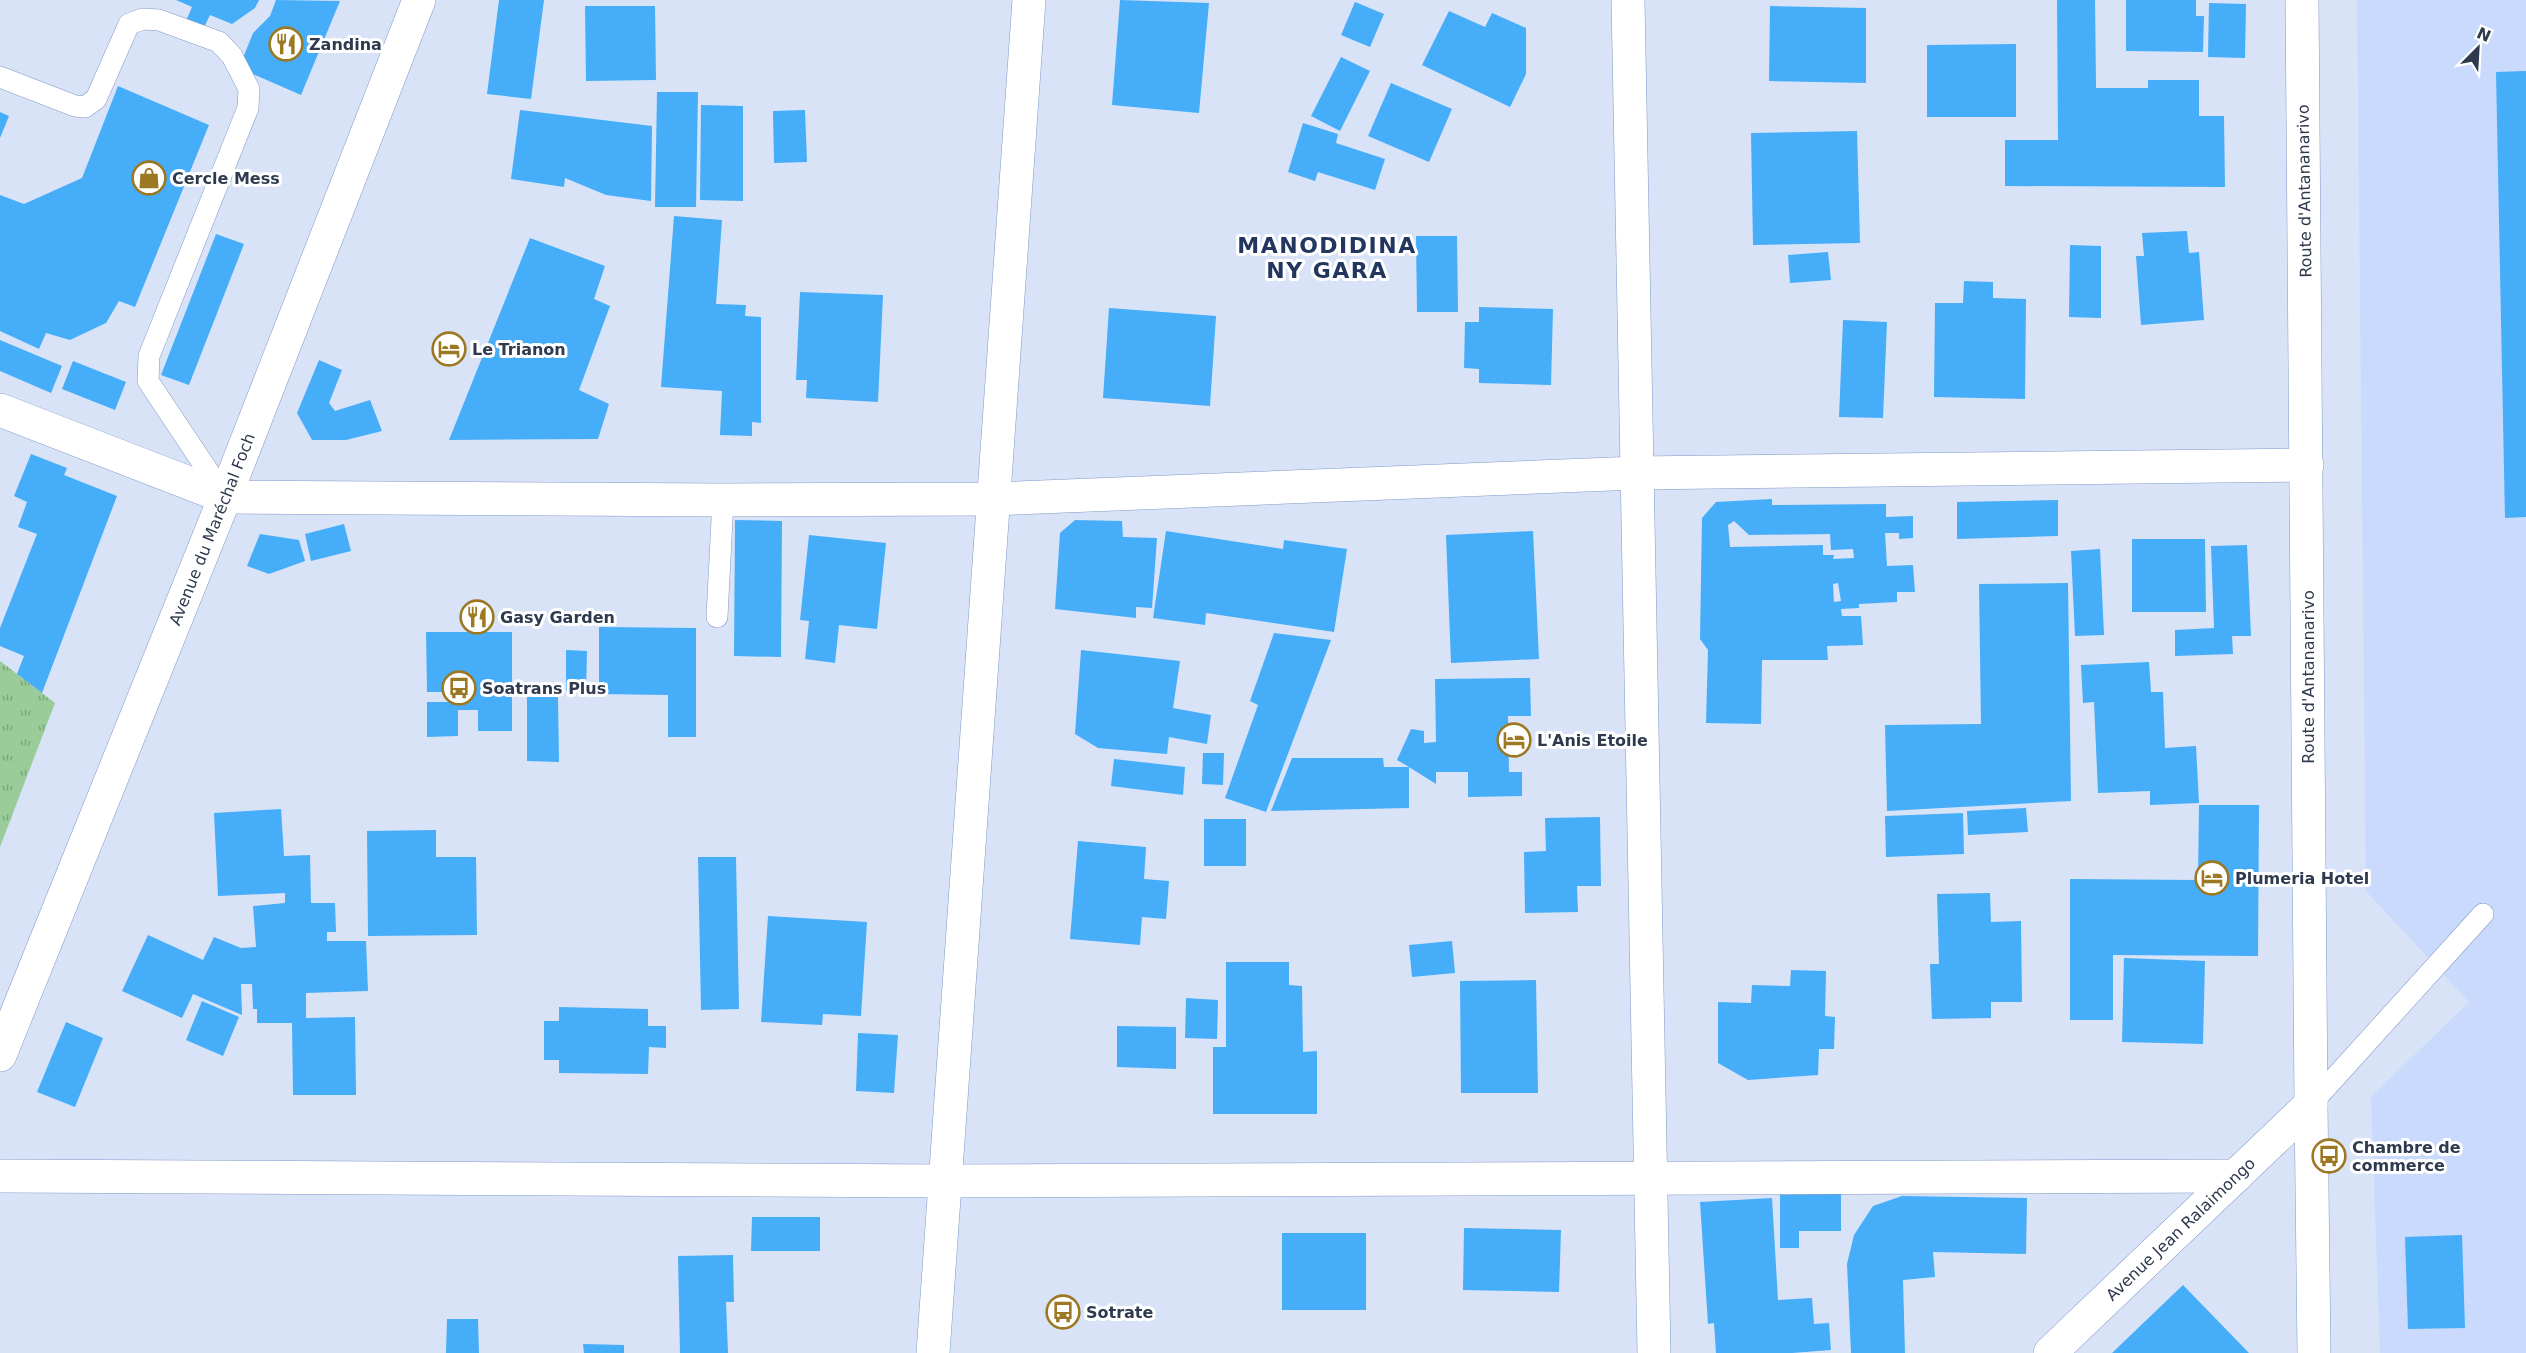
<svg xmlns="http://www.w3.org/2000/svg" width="2526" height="1353" font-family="'DejaVu Sans',sans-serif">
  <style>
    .built { fill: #c9dafd }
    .grass { fill: url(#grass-tufts) }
    .building { fill: #46adf9; fill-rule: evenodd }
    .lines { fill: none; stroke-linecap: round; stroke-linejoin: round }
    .lane-casing { stroke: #8098c8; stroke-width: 22 }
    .street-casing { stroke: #8098c8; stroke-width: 34 }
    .secondary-casing { stroke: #8098c8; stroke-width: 34 }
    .lane { stroke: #fff; stroke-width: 21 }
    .street { stroke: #fff; stroke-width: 33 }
    .secondary { stroke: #fff; stroke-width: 33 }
    .labels { text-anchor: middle; stroke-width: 6; stroke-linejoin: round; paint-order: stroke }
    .poi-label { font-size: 16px; font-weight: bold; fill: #303a4e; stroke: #fff; text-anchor: start }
    .street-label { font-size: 16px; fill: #303a4e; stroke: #fff }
    .district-label { font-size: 22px; font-weight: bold; letter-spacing: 1.5px; fill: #23365f; stroke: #fff }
  </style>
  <defs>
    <pattern id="grass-tufts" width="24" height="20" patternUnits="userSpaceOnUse" patternTransform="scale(1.5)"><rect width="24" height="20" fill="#9c9"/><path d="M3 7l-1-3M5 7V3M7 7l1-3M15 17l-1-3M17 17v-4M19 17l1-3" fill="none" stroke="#7da77f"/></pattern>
  </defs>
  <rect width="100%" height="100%" fill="#d9e3f8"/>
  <path class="built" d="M2357 0H2526V1353H2380L2371 1097 2469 1002 2366 891Z"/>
  <path class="grass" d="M0 661 55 703 0 847Z"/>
  <g class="building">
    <path d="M176 0H259L255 8 232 24 210 15 203 29 186 21 192 7Z"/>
    <path d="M276 0 340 1 301 95 239 68 253 33 270 16Z"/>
    <path d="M499 0H544L531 99 487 94Z"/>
    <path d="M1120 0 1209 3 1199 113 1112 105Z"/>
    <path d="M2057 0H2095L2096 88H2148V80H2199V116H2224L2225 187 2005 186V140H2058Z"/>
    <path d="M2126 0H2196V16H2204L2203 52 2126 51Z"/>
    <path d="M1355 2 1384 14 1370 47 1341 35Z"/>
    <path d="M2209 3 2246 4 2245 58 2208 57Z"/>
    <path d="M585 6H655L656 80 586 81Z"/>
    <path d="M1770 6 1866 8V83L1769 81Z"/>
    <path d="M1449 11 1485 27 1492 13 1526 28V74L1510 107 1422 65Z"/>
    <path d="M2016 44V117H1927V45Z"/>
    <path d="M1341 57 1370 71 1340 131 1311 116Z"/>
    <path d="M2526 71V517L2505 518 2496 72Z"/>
    <path d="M1391 83 1452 109 1429 162 1368 136Z"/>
    <path d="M118 86 209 125 135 307 119 301 106 323 70 340 46 333 39 349 0 331V195L24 204 82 178Z"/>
    <path d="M657 92H698L696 207H655Z"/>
    <path d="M701 105 743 106V201L700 200Z"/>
    <path d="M520 110 652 126 651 201 606 195 565 178 564 187 511 179Z"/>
    <path d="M805 110 807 162 774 163 773 111Z"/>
    <path d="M0 112 9 116 0 138Z"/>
    <path d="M1303 123 1338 134 1336 143 1385 159 1375 190 1318 172 1315 181 1288 172Z"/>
    <path d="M1857 131 1860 243 1753 245 1751 133Z"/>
    <path d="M674 216 722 220 716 304 746 305 745 316 761 317V423L752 422V436L720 435 722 391 661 387Z"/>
    <path d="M2187 231 2189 253 2199 252 2204 320 2141 325 2136 256H2144L2142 233Z"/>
    <path d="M216 234 244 244 189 385 161 375Z"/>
    <path d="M1416 236H1457L1458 312H1417Z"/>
    <path d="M530 238 605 266 594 299 610 306 579 390 609 404 598 439 449 440Z"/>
    <path d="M2070 245 2101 246V318L2069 317Z"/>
    <path d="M1828 252 1831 280 1790 283 1788 255Z"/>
    <path d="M1964 281 1993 282V298L2026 299 2025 399 1934 397 1935 303H1963Z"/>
    <path d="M800 292 883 295 878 402 806 398 807 380H796Z"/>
    <path d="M1479 307 1553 309 1551 385 1479 383V369L1464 368 1465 322H1479Z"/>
    <path d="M1109 308 1216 316 1210 406 1103 398Z"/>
    <path d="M1843 320 1887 322 1883 418 1839 417Z"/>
    <path d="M0 340 62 366 51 393 0 371Z"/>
    <path d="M319 360 342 370 329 403 335 411 370 400 382 431 346 440H312L297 413Z"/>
    <path d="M73 361 126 382 115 410 62 389Z"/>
    <path d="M31 454 67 468 64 475 117 496 42 693 17 674 24 656 0 646V628L37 534 18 527 27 502 14 496Z"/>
    <path d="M1772 499V505L1886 504V517L1913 516V538L1899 539V533H1885L1887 566 1913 565 1915 592H1897V602L1859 604V608L1841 609 1842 616H1861L1863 645 1827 646 1828 660H1762L1761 724 1706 723 1708 650 1700 639 1702 518 1716 502ZM1734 521 1749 535 1830 534 1831 550 1853 549 1854 558 1833 559 1834 555H1823V545L1730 547 1728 525ZM1838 583 1841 601 1834 602 1833 584Z"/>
    <path d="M2058 500V536L1957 539V502Z"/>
    <path d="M735 520 782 521 781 657 734 656Z"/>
    <path d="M1075 520 1122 521 1123 537 1157 538 1152 608 1136 607V618L1055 609 1060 533Z"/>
    <path d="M344 524 351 551 311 561 305 534Z"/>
    <path d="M1166 531 1283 549 1284 540 1347 549 1334 632 1206 613 1205 625 1153 618Z"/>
    <path d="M1533 531 1539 659 1451 663 1446 535Z"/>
    <path d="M260 534 299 540 305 561 269 574 247 566Z"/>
    <path d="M809 535 886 543 877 629 839 625 835 663 805 659 809 621 800 620Z"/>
    <path d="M2132 539H2205L2206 612H2132Z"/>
    <path d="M2247 545 2251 636H2232L2233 654 2175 656V630L2214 628 2211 546Z"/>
    <path d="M2100 549 2104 635 2075 636 2071 551Z"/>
    <path d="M2068 583 2071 801 1887 811 1885 725 1981 724 1979 584Z"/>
    <path d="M599 627 696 628V737H668V695L599 694Z"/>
    <path d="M426 632H512V731H478V710H458V736L427 737V702H449V692H427Z"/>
    <path d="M1274 633 1331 640 1266 812 1225 798 1258 705 1250 701Z"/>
    <path d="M566 650 587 651 586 692 566 691Z"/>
    <path d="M1081 650 1180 661 1173 708 1211 715 1207 744 1169 737 1167 754 1098 748 1075 734Z"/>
    <path d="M2149 662 2151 692H2163L2165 748 2196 746 2199 803 2150 805V791L2098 793 2094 702 2083 703 2081 665Z"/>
    <path d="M1530 678 1531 716H1508L1509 772H1522V796L1468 797V772H1436V784L1409 767V808L1271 811 1292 758H1383L1384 767H1409L1397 760 1411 729 1424 731V743L1436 742 1435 679Z"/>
    <path d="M527 697H558L559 762 527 761Z"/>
    <path d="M1203 753H1224L1223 785 1202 784Z"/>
    <path d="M1114 759 1185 767 1183 795 1111 786Z"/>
    <path d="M2199 805H2259L2258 956 2113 955V1020H2070V879L2198 880Z"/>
    <path d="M2026 808 2028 832 1968 835 1967 811Z"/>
    <path d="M281 809 284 856 310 855 311 903H335L336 932H327V941H366L368 991 306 993V1018L355 1017 356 1095H293L292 1023H257V1009H253L252 984H241L242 1015 193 994 182 1018 122 991 148 935 203 960 214 937 241 948 256 947 253 906 285 903V893L218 896 214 813Z"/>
    <path d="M1963 813 1964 854 1886 857 1885 816Z"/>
    <path d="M1600 817 1601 886H1577L1578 912 1525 913 1524 852 1546 851 1545 818Z"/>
    <rect x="1204" y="819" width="42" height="47"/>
    <path d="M436 830V857H476L477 935 368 936 367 831Z"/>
    <path d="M1078 841 1146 847 1144 879 1169 881 1166 919 1142 917 1140 945 1070 939Z"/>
    <path d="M698 857H736L739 1009 701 1010Z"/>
    <path d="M1990 893 1991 922 2021 921 2022 1002H1991V1018L1932 1019 1930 964H1939L1937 894Z"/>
    <path d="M768 916 867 922 861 1016 823 1014 822 1025 761 1022Z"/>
    <path d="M1452 941 1455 973 1412 977 1409 945Z"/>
    <path d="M2124 958 2205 961 2203 1044 2122 1042Z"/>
    <path d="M1226 962H1289V985L1302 986 1303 1052 1317 1051V1114H1213V1047H1226Z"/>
    <path d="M1791 970 1826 971 1825 1016 1835 1017 1834 1049H1819L1818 1075 1748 1080 1718 1063V1002L1751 1003 1752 985 1790 986Z"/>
    <path d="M1536 980 1538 1093H1461L1460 981Z"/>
    <path d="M1186 998 1218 1000 1217 1039 1185 1038Z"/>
    <path d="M202 1001 239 1017 223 1056 186 1040Z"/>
    <path d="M559 1007 648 1009V1026H666V1048L649 1047 648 1074 559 1073V1060H544V1021H559Z"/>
    <path d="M66 1022 103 1038 75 1107 37 1092Z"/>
    <path d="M1117 1026 1176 1027V1069L1117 1067Z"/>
    <path d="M858 1033 898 1035 894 1093 856 1091Z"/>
    <path d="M1841 1185V1231H1799V1248H1780V1186Z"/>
    <path d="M1902 1196 2027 1198 2026 1254 1933 1252 1935 1277 1903 1280 1905 1353H1851L1847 1264 1854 1235 1873 1206Z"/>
    <path d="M1772 1198 1778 1300 1812 1298 1814 1324 1829 1323 1831 1350 1792 1353H1716L1714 1323 1708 1324 1700 1202Z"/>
    <path d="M752 1217H820V1251H751Z"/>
    <path d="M1464 1228 1561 1230 1559 1292 1463 1290Z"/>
    <rect x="1282" y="1233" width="84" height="77"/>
    <path d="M2462 1235 2465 1328 2408 1329 2405 1237Z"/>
    <path d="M733 1255 734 1302H726L728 1353H680L678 1256Z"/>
    <path d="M2183 1285 2249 1353H2112Z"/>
    <path d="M447 1319H478L479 1353H446Z"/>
    <path d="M583 1344 624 1345V1353H584Z"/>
  </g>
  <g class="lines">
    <g class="lane-casing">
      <g id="lane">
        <path d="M0 77 75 106 85 107 96 99 129 24 143 19 159 20 219 42 232 56 249 89 248 108 149 356 148 381 224 495"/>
        <path d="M717 617 723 500"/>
        <path d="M2311 1104 2483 914"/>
      </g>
    </g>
    <g class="street-casing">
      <g id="street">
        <path d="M1628 0 1654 1353"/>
        <path d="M0 410 225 497 723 500 993 499 1637 473 2307 465"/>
        <path d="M2311 1104 2314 1353"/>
        <path d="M0 1176 945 1181 2236 1176"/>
        <path d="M933 1353 1029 0"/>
      </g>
    </g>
    <g class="secondary-casing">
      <g id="secondary">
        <path id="s1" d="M0 1055 225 497 419 0"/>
        <path id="s2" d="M2050 1353 2311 1104 2302 0"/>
      </g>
    </g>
    <use href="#lane" class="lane"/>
    <use href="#street" class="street"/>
    <use href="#secondary" class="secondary"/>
  </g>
  <defs>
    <g id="restaurant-ring" transform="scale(1.725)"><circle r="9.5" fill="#fff" stroke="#9c7823" stroke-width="1.5"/><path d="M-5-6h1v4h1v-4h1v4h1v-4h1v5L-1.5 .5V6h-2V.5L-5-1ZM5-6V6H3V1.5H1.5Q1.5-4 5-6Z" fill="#9c7823"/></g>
    <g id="shop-ring" transform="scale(1.725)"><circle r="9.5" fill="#fff" stroke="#9c7823" stroke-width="1.5"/><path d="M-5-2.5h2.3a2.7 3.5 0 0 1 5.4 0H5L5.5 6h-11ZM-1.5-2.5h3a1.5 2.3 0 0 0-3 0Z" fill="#9c7823"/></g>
    <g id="hotel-ring" transform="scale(1.725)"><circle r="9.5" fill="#fff" stroke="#9c7823" stroke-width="1.5"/><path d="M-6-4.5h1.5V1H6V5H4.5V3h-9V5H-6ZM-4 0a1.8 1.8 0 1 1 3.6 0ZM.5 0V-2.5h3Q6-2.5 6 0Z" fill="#9c7823"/></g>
    <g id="bus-ring" transform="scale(1.725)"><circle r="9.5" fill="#fff" stroke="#9c7823" stroke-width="1.5"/><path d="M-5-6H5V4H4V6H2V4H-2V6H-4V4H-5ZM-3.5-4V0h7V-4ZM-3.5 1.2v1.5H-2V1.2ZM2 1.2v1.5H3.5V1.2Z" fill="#9c7823"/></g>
  </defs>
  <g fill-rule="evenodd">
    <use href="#restaurant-ring" x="286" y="44"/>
    <use href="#shop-ring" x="149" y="178"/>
    <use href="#hotel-ring" x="449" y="349"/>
    <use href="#restaurant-ring" x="477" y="617"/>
    <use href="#bus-ring" x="459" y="688"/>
    <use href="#hotel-ring" x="1514" y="740"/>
    <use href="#hotel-ring" x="2212" y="878"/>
    <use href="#bus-ring" x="2329" y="1156"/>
    <use href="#bus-ring" x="1063" y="1312"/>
  </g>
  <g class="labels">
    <g class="poi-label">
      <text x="309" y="50">Zandina</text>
      <text x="172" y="184">Cercle Mess</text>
      <text x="472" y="355">Le Trianon</text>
      <text x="500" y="623">Gasy Garden</text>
      <text x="482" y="694">Soatrans Plus</text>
      <text x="1537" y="746">L'Anis Etoile</text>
      <text x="2235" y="884">Plumeria Hotel</text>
      <text x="2352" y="1153">Chambre de<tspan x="2352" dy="18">commerce</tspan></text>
      <text x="1086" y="1318">Sotrate</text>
    </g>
    <g class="street-label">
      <text transform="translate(2304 191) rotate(-91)" y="6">Route d'Antananarivo</text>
      <text dy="6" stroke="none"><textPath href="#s1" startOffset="567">Avenue du Maréchal Foch</textPath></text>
      <text transform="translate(2308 677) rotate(-90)" y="6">Route d'Antananarivo</text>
      <text dy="6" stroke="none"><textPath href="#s2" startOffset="180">Avenue Jean Ralaimongo</textPath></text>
    </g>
    <g class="district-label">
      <text x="1327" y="253">MANODIDINA<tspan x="1327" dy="25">NY GARA</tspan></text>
    </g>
  </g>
  <g transform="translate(2478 48) rotate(24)" stroke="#ffffff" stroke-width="4.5" paint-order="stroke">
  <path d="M0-4.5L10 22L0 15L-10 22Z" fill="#303a4e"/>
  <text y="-9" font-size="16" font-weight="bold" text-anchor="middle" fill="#303a4e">N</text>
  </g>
</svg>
